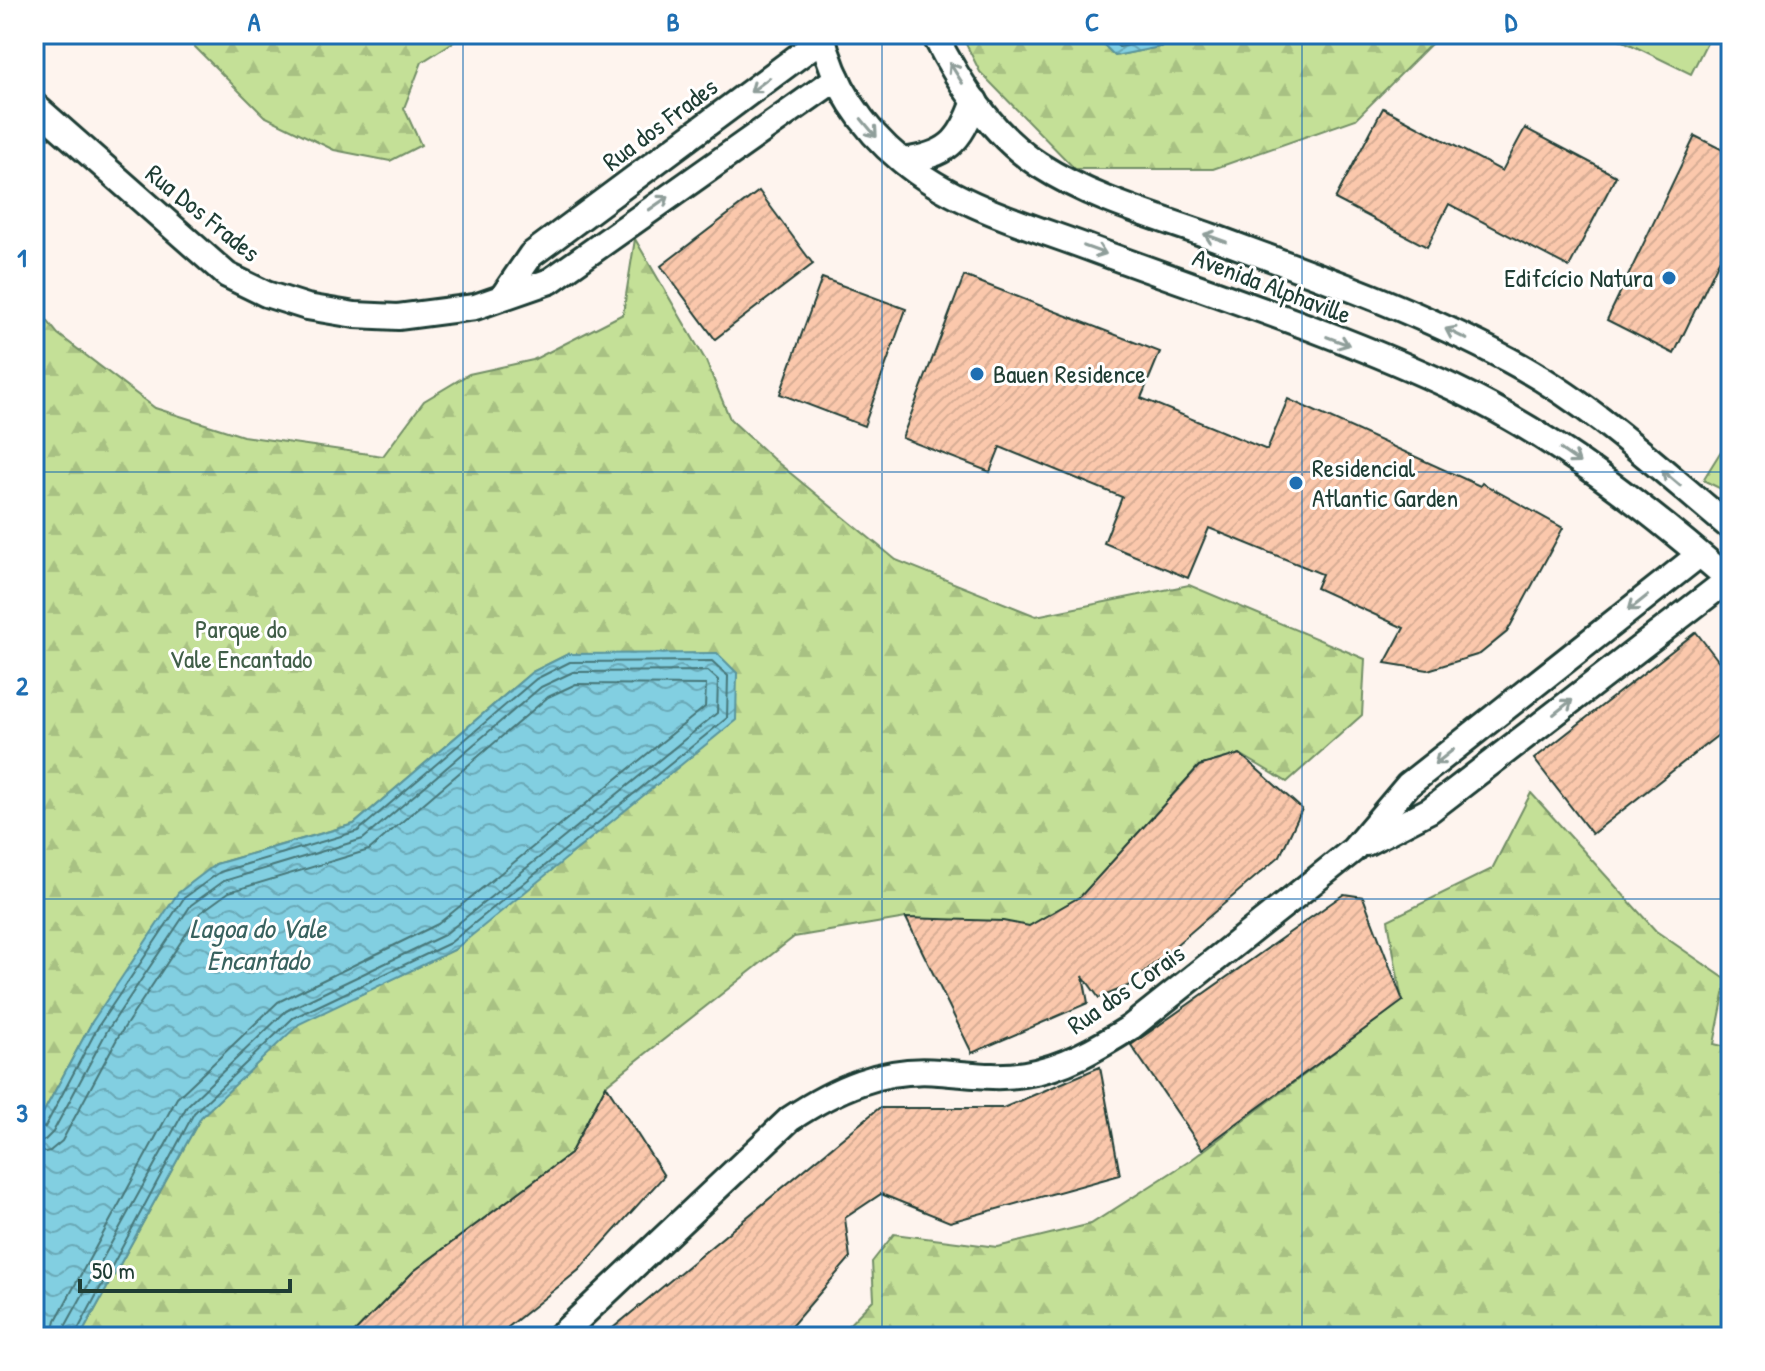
<svg xmlns="http://www.w3.org/2000/svg" width="1765" height="1371" font-family="'Patrick Hand',sans-serif">
  <style>
    .forest { fill: url(#forest-firs); stroke: #728e66; stroke-width: 2 }
    .garden { fill: #c4e097; stroke: #728e66; stroke-width: 2 }
    .water { fill: url(#water-waves); stroke: #5a959c; stroke-width: 2 }
    .lines { fill: none; stroke-linecap: round; stroke-linejoin: round }
    .shore { stroke: #477779; stroke-width: 2 }
    .building { fill: url(#building-hatch); stroke: #1f3d34; stroke-width: 2 }
    .minor-casing { stroke: #1f3d34; stroke-width: 30 }
    .minor { stroke: #fff; stroke-width: 24 }
    .oneway { stroke: #8f9e9a }
    .grid { fill: none; stroke: #1f6fb2; stroke-width: 2; stroke-opacity: 0.55 }
    .poi-dot { fill: #1f6fb2; stroke: #fff; stroke-width: 3 }
    .labels { text-anchor: middle; stroke-width: 6; stroke-linejoin: round; paint-order: stroke }
    .street-label { font-size: 26px; fill: #1f3d34; stroke: #fff }
    .poi-label { font-size: 26px; fill: #1f3d34; stroke: #fff; text-anchor: start }
    .park-label { font-size: 26px; fill: #405e48; stroke: #fff }
    .water-label { font-size: 28px; font-style: italic; fill: #38625f; stroke: #fff }
    .neatline { fill: none; stroke: #1f6fb2; stroke-width: 3 }
    .grid-label { font-size: 26px; text-anchor: middle; font-weight: bold; fill: #1f6fb2 }
  </style>
  <defs>
    <pattern id="forest-firs" width="22" height="20" patternUnits="userSpaceOnUse" patternTransform="scale(2)"><rect width="22" height="20" fill="#c4e097"/><path d="M5 1l3.5 6h-7zM16 11l3.5 6h-7z" fill="#a8c183"/></pattern>
    <pattern id="water-waves" width="16" height="10" patternUnits="userSpaceOnUse" patternTransform="scale(2)"><rect width="16" height="10" fill="#82cfe1"/><path d="M0 5q4-4 8 0t8 0" fill="none" stroke="#6aa9b7"/></pattern>
    <pattern id="building-hatch" width="6" height="6" patternUnits="userSpaceOnUse" patternTransform="scale(2)"><rect width="6" height="6" fill="#fbc8ac"/><path d="M-1 1l2-2M0 6l6-6M5 7l2-2" fill="none" stroke="#d7ad95"/></pattern>
  </defs>
  <rect width="100%" height="100%" fill="#fef4ee"/>
  <filter id="ink" filterUnits="userSpaceOnUse"><feTurbulence type="fractalNoise" baseFrequency=".0125" numOctaves="2"/><feDisplacementMap in="SourceGraphic" scale="16" xChannelSelector="R" yChannelSelector="G"/><feConvolveMatrix kernelMatrix="1 2 1 2 8 2 1 2 1" color-interpolation-filters="sRGB"/></filter>
  <g filter="url(#ink)">
    <g class="forest">
      <path d="M182 34H466L422 62 404 108 421 145 390 161 334 150 264 116Z"/>
      <path d="M961 34H1093L1115 56 1224 34H1441L1356 119 1213 169H1075L980 72Z"/>
      <path d="M635 239 706 361 730 419 772 458 896 560 1036 616 1189 585 1365 659 1362 715 1287 782 1240 754 1199 766 1081 896 1029 926 906 918 794 937 606 1085 570 1154 414 1271 350 1337H80L201 1117 299 1023 454 950 568 654 532 672 354 824 215 864 92 1022 34 1130V304L58 334 155 408 243 436 383 456 424 401 469 374 533 360 623 314Z"/>
      <path d="M1731 435V494L1703 480Z"/>
      <path d="M1531 793 1656 931 1727 980 1714 1044 1731 1048V1337H837L874 1299 872 1262 894 1234 997 1247 1091 1224 1191 1160 1402 1001 1388 920 1492 869Z"/>
    </g>
    <path class="garden" d="M1609 34H1711L1691 74Z"/>
    <g class="water">
      <path d="M1093 34H1224L1115 56Z"/>
      <path d="M717 653 737 673 736 720 454 950 299 1024 201 1117 80 1337H34V1130L92 1022 178 893 216 864 354 824 532 672 568 654Z"/>
    </g>
    <g class="lines">
      <g class="shore">
        <path d="M1105 34 1119 47 1183 34"/>
        <path d="M34 1132 45 1127 99 1025 184 898 220 872 358 831 536 679 570 662 712 661 728 676 727 718 450 943 293 1018 194 1113 74 1337"/>
        <path d="M34 1142 45 1140 53 1132 107 1031 191 905 224 881 363 839 541 687 573 672 708 671 718 680 717 713 444 935 286 1011 187 1106 66 1325 64 1337"/>
        <path d="M34 1154 50 1151 62 1141 118 1037 200 913 229 892 369 850 548 697 576 684 706 685 705 707 438 924 278 1002 177 1098 56 1320 52 1337"/>
      </g>
    </g>
    <g class="building">
      <path d="M1383 108 1502 171 1525 128 1616 176 1569 267 1449 204 1427 247 1335 199Z"/>
      <path d="M1695 136 1731 154V236L1674 354 1607 320Z"/>
      <path d="M759 191 813 264 715 339 661 266Z"/>
      <path d="M964 276 1160 352 1141 398 1267 450 1288 399 1480 486 1482 483 1563 528 1507 632 1480 654 1428 670 1385 663 1404 628 1316 588 1322 574 1209 528 1188 578 1104 543 1122 497 1000 447 990 472 902 438Z"/>
      <path d="M822 278 906 309 864 426 780 394Z"/>
      <path d="M1696 632 1731 677V725L1592 834 1534 759Z"/>
      <path d="M1240 754 1302 809 1280 856 1128 986 1099 998 1083 976 1088 1003 972 1053 906 918 1003 921 1029 926 1081 896 1199 766Z"/>
      <path d="M1344 894 1363 897 1403 1001 1202 1149 1131 1045Z"/>
      <path d="M1100 1067 1120 1175 950 1222 881 1194 845 1218 850 1258 782 1337H602L879 1108H1003Z"/>
      <path d="M606 1085 664 1176 579 1270 496 1337H350L414 1271 570 1154Z"/>
    </g>
    <g class="lines">
      <g class="minor-casing">
        <g id="minor">
          <path d="M822 34C833 84 862 128 901 160 954 205 1028 225 1092 249 1213 294 1338 333 1454 388 1555 436 1647 508 1731 581"/>
          <path d="M934 34C959 83 992 135 1039 165 1092 199 1154 216 1213 237 1313 274 1414 309 1509 360 1592 404 1660 469 1731 528"/>
          <path d="M34 105 227 275 266 294 307 307 355 315 398 317 475 307 550 281 837 78"/>
          <path d="M903 161C947 155 960 143 975 101"/>
          <path d="M503 296 531 255 823 38"/>
          <path d="M1366 843 1430 810 1729 579"/>
          <path d="M559 1337 790 1119C835 1089 883 1067 939 1072 969 1074 995 1079 1025 1074 1064 1068 1098 1048 1131 1027L1353 850 1408 785 1699 555"/>
        </g>
      </g>
      <use href="#minor" class="minor"/>
    </g>
    <defs><path id="oneway-shaft" d="M-6 0H5M1.5-3L5.5 0L1.5 3" fill="none" stroke-width="1.6" stroke-linecap="round" stroke-linejoin="round" transform="scale(2)"/></defs>
    <g class="oneway">
      <use href="#oneway-shaft" transform="translate(956 73) rotate(-122)"/>
      <use href="#oneway-shaft" transform="translate(760 85) rotate(143)"/>
      <use href="#oneway-shaft" transform="translate(869 128) rotate(50)"/>
      <use href="#oneway-shaft" transform="translate(659 203) rotate(-35)"/>
      <use href="#oneway-shaft" transform="translate(1215 238) rotate(-160)"/>
      <use href="#oneway-shaft" transform="translate(1095 250) rotate(20)"/>
      <use href="#oneway-shaft" transform="translate(1456 334) rotate(-154)"/>
      <use href="#oneway-shaft" transform="translate(1338 341) rotate(21)"/>
      <use href="#oneway-shaft" transform="translate(1570 456) rotate(35)"/>
      <use href="#oneway-shaft" transform="translate(1671 478) rotate(-140)"/>
      <use href="#oneway-shaft" transform="translate(1638 603) rotate(142)"/>
      <use href="#oneway-shaft" transform="translate(1563 707) rotate(-38)"/>
      <use href="#oneway-shaft" transform="translate(1444 757) rotate(142)"/>
    </g>
  </g>
  <path class="grid" d="M463 34V1337M882 34V1337M1302 34V1337M34 472H1731M34 899H1731"/>
  <g class="poi-dot">
    <circle cx="1669" cy="278" r="8"/>
    <circle cx="977" cy="374" r="8"/>
    <circle cx="1296" cy="483" r="8"/>
  </g>
  <g class="labels">
    <g class="street-label">
      <text transform="translate(660 124) rotate(-37)" y="9">Rua dos Frades</text>
      <text transform="translate(203 213) rotate(39)" y="9">Rua Dos Frades</text>
      <text transform="translate(1272 286) rotate(21)" y="9">Avenida Alphaville</text>
      <text transform="translate(1126 989) rotate(-35)" y="9">Rua dos Corais</text>
    </g>
    <g class="poi-label">
      <text x="1653" y="287" text-anchor="end">Edifcício Natura</text>
      <text x="993" y="383">Bauen Residence</text>
      <text x="1312" y="477">Residencial<tspan x="1312" dy="30">Atlantic Garden</tspan></text>
    </g>
    <g class="park-label">
      <text x="241" y="638">Parque do<tspan x="241" dy="30">Vale Encantado</tspan></text>
    </g>
    <g class="water-label">
      <text x="258" y="938">Lagoa do Vale<tspan x="258" dy="32">Encantado</tspan></text>
    </g>
  </g>
  <rect width="1765" height="1371" fill="none" stroke="#fff" stroke-width="88"/>
  <path d="M80 1279v12h210v-12" fill="none" stroke="#1f3d34" stroke-width="4"/>
  <text x="92" y="1279" font-size="24" fill="#1f3d34" stroke="#ffffff" stroke-width="6" paint-order="stroke">50 m</text>
  <rect x="44" y="44" width="1677" height="1283" class="neatline"/>
  <g class="grid-label">
    <text x="254" y="31">A</text>
    <text x="673" y="31">B</text>
    <text x="1092" y="31">C</text>
    <text x="1511" y="31">D</text>
    <text x="22" y="267">1</text>
    <text x="22" y="695">2</text>
    <text x="22" y="1122">3</text>
  </g>
</svg>
